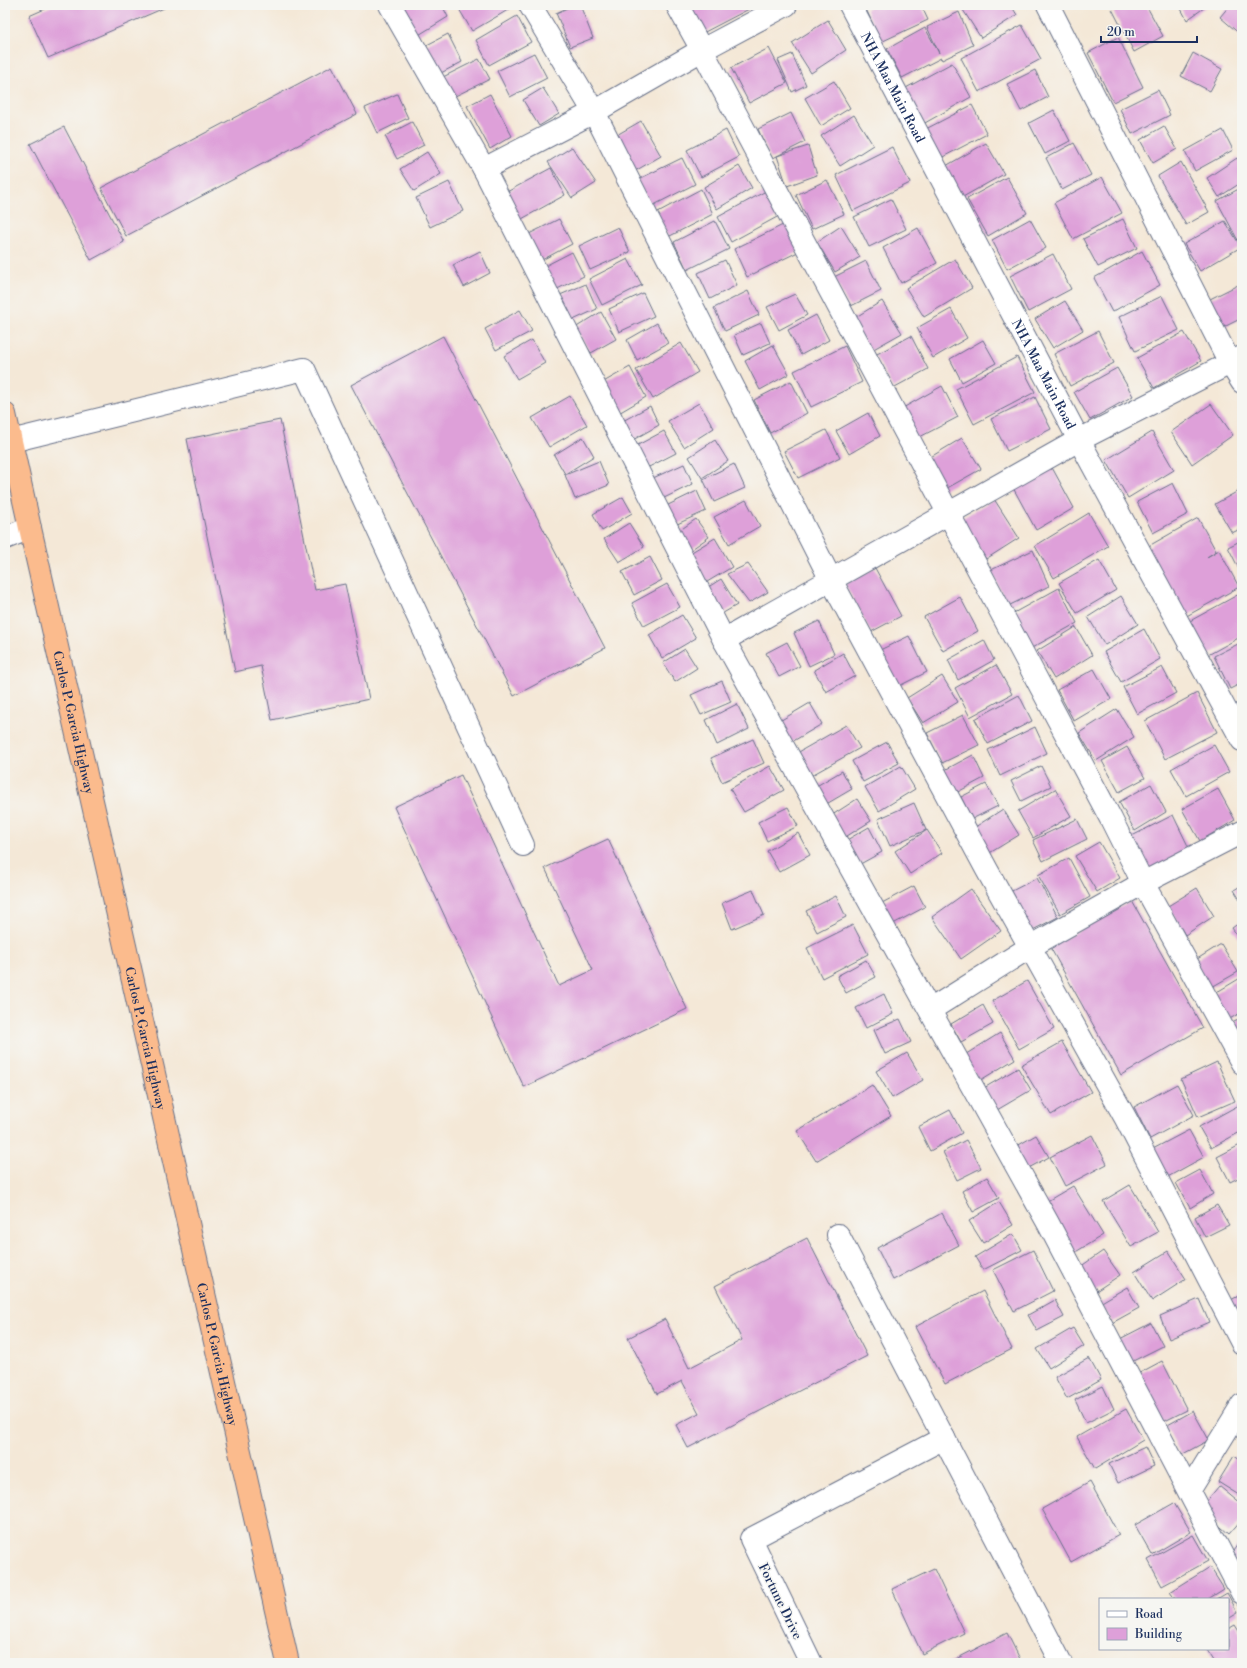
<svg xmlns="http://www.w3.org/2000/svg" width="1247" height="1668" font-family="'Libre Bodoni',serif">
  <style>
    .building { fill: #dea0d9 }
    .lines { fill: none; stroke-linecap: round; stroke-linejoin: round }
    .minor-casing { stroke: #677088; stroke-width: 24 }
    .highway-casing { stroke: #677088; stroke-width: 24 }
    .minor { stroke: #fff; stroke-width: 22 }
    .highway { stroke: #fbbb8d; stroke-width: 22 }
    .labels { text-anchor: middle; stroke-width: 3; stroke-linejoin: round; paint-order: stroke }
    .street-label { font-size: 13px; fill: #1b2f5e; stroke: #f6f6f2 }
  </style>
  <rect width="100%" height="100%" fill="#f6f6f2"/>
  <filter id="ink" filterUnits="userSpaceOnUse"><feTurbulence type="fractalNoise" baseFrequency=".025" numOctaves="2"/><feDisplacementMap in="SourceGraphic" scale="8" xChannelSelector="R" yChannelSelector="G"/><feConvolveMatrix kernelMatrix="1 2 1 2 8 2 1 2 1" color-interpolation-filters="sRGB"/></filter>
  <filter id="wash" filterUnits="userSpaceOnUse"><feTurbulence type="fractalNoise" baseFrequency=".012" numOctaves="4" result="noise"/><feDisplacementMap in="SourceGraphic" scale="16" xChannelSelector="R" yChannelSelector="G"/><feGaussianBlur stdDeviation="0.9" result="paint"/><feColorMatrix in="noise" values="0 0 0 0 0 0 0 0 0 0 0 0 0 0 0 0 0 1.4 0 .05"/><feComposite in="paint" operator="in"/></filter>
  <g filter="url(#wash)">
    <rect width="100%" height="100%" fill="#f4e8d7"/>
    <g id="blocks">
      <g class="building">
        <path d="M54 5H171L48 58 29 16Z"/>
        <path d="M407 5H442L448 17 417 36 400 9Z"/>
        <path d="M467 5H512L513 7 472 31 459 9Z"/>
        <path d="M574 5H580L593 38 570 47 556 13Z"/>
        <path d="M683 5H748L749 9 699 35Z"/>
        <path d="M874 5H921L928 20 881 42 866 9Z"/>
        <path d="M971 5H1011L1017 15 981 38 963 10Z"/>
        <path d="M1118 5H1146L1163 36 1134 52 1112 9Z"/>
        <path d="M1179 5H1208L1187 20Z"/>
        <path d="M1230 5H1242V36L1220 17Z"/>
        <path d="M959 12 973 45 942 60 941 58 902 78 887 49 925 28 939 53 927 27Z"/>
        <path d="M517 16 531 42 489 65 476 40Z"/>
        <path d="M828 20 846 50 811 73 792 43Z"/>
        <path d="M1022 25 1041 59 979 92 961 58Z"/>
        <path d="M448 34 462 62 439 74 425 46Z"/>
        <path d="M1118 37 1143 87 1113 102 1088 53Z"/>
        <path d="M769 48 787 83 749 103 731 68Z"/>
        <path d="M534 53 547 78 510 97 497 71Z"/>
        <path d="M1193 53 1222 69 1210 91 1181 76Z"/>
        <path d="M792 54 806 85 792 92 778 60Z"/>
        <path d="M479 59 490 79 451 98 441 78Z"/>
        <path d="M952 63 971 97 923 124 904 89Z"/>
        <path d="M332 66 357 114 126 236 101 188Z"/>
        <path d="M1035 70 1048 97 1021 111 1007 84Z"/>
        <path d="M834 81 850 108 821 126 805 98Z"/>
        <path d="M543 88 559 114 539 126 523 100Z"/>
        <path d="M1158 90 1170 115 1132 134 1120 109Z"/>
        <path d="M397 94 408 118 377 133 365 108Z"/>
        <path d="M490 94 512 136 490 149 467 106Z"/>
        <path d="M972 105 987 134 937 160 922 131Z"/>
        <path d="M1054 110 1070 141 1045 154 1029 123Z"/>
        <path d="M791 113 805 142 771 159 758 129Z"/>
        <path d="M854 115 873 145 840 166 821 136Z"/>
        <path d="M641 121 661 156 635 171 615 136Z"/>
        <path d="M412 122 424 145 397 159 385 136Z"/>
        <path d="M1164 126 1177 149 1153 163 1140 140Z"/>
        <path d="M64 127 124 242 91 260 30 144Z"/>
        <path d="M726 130 739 157 701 177 687 150Z"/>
        <path d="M1223 130 1233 150 1195 171 1185 151Z"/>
        <path d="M986 143 1004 174 961 198 944 167Z"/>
        <path d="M1074 143 1091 175 1062 190 1046 158Z"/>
        <path d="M808 146 817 175 787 186 777 156Z"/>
        <path d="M572 147 596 183 572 198 548 162Z"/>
        <path d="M892 147 910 183 853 211 836 175Z"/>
        <path d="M427 152 441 174 414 191 400 169Z"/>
        <path d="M682 158 695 184 650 207 637 180Z"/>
        <path d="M1237 158 1242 166V182L1219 197 1207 178Z"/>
        <path d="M1181 162 1209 212 1186 225 1158 176Z"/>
        <path d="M739 166 752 188 717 209 704 187Z"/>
        <path d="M551 168 565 195 520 220 505 193Z"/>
        <path d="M1007 177 1027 213 988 236 967 199Z"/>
        <path d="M1102 177 1122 213 1073 239 1054 203Z"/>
        <path d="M827 180 844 214 812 229 796 195Z"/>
        <path d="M449 182 463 211 430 227 416 198Z"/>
        <path d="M1242 187V248L1217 201Z"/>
        <path d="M701 189 713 214 668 237 656 213Z"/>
        <path d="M766 191 779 216 731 242 718 217Z"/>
        <path d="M891 199 906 229 869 247 854 217Z"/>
        <path d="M559 219 572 244 540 261 527 235Z"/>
        <path d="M1030 219 1046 248 1007 269 992 240Z"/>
        <path d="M1123 219 1137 248 1098 267 1083 239Z"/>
        <path d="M715 221 729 249 687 270 674 242Z"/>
        <path d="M791 221 804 249 747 277 734 249Z"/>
        <path d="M1225 221 1241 247 1200 271 1184 244Z"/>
        <path d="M841 226 860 257 835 272 817 242Z"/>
        <path d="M618 227 630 252 590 270 579 246Z"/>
        <path d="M918 228 937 263 901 283 883 248Z"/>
        <path d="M480 251 490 273 464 287 453 265Z"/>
        <path d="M1142 251 1160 285 1112 312 1094 278Z"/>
        <path d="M572 252 584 276 553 291 541 268Z"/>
        <path d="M1053 254 1071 289 1028 312 1010 276Z"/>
        <path d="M628 259 642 285 602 305 589 279Z"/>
        <path d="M955 259 972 288 924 317 906 288Z"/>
        <path d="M725 260 737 285 710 299 698 273Z"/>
        <path d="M866 261 881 291 849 307 834 277Z"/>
        <path d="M1242 283V318L1224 327 1210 299Z"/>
        <path d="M586 284 597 309 571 321 560 295Z"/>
        <path d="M748 291 759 315 725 331 714 308Z"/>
        <path d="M643 293 654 316 619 332 609 309Z"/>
        <path d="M795 294 807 315 779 330 767 307Z"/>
        <path d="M1162 296 1179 330 1135 351 1119 317Z"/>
        <path d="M882 301 902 333 870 351 851 320Z"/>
        <path d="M1065 301 1083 330 1053 348 1035 319Z"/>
        <path d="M951 309 967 338 933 358 917 328Z"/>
        <path d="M520 310 532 331 496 350 485 329Z"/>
        <path d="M601 312 616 339 591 353 575 328Z"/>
        <path d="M816 315 829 340 801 355 788 330Z"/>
        <path d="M657 323 668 343 637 360 627 340Z"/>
        <path d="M761 323 770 343 743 355 734 335Z"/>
        <path d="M1098 331 1114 363 1070 386 1054 354Z"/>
        <path d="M1184 332 1201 361 1154 388 1137 358Z"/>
        <path d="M443 336 605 648 514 696 351 385Z"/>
        <path d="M911 336 928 369 893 388 875 355Z"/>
        <path d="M532 340 545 363 517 379 504 356Z"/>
        <path d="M983 340 996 363 962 382 950 359Z"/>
        <path d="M681 343 698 372 653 399 636 370Z"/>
        <path d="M773 345 789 374 760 390 745 361Z"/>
        <path d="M845 346 862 382 811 407 794 371Z"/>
        <path d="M1017 357 1035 392 974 424 956 389Z"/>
        <path d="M630 367 646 397 617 414 600 384Z"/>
        <path d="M1117 368 1133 396 1090 420 1074 392Z"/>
        <path d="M791 381 807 413 770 433 754 400Z"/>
        <path d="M942 386 958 417 916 439 901 409Z"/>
        <path d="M570 396 587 425 549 447 532 418Z"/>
        <path d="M1035 397 1051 429 1007 451 991 419Z"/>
        <path d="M699 403 714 428 684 447 668 421Z"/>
        <path d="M1211 404 1233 435 1192 464 1171 432Z"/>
        <path d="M650 406 659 425 631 441 621 422Z"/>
        <path d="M868 413 880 436 849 454 836 431Z"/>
        <path d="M280 420 315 590 345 584 369 699 272 720 261 666 235 672 187 439Z"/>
        <path d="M826 430 840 457 798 478 784 451Z"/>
        <path d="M664 431 676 453 645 469 634 447Z"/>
        <path d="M1152 432 1174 470 1128 498 1106 460Z"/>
        <path d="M583 437 594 456 565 474 554 455Z"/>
        <path d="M962 438 981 469 942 491 924 461Z"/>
        <path d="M715 440 728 461 702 478 689 457Z"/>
        <path d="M599 461 609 485 575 499 565 475Z"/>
        <path d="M1049 462 1074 508 1036 530 1011 484Z"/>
        <path d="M684 464 693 484 662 499 653 478Z"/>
        <path d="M734 464 745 488 714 502 703 479Z"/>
        <path d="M1173 483 1188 514 1153 533 1137 502Z"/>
        <path d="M1242 489V528L1232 533 1215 504Z"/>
        <path d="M697 491 706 511 675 525 666 506Z"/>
        <path d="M623 497 632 513 602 531 593 514Z"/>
        <path d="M994 499 1019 538 986 559 961 519Z"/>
        <path d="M746 500 760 526 729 544 714 517Z"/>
        <path d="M1089 513 1108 546 1054 578 1035 546Z"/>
        <path d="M1198 518 1216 551 1207 557 1219 550 1239 587 1183 618 1147 547Z"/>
        <path d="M696 519 709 537 689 551 676 533Z"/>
        <path d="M629 523 644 547 619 562 604 539Z"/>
        <path d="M715 538 732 567 702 585 685 556Z"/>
        <path d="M1242 540V575L1228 547Z"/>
        <path d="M1033 550 1049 586 1008 606 991 570Z"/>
        <path d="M650 557 662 580 634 595 622 572Z"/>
        <path d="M1099 560 1116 590 1077 613 1059 583Z"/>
        <path d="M748 564 768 592 749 603 727 574Z"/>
        <path d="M875 568 901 616 871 632 845 584Z"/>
        <path d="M721 579 737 605 718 616 702 591Z"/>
        <path d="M667 584 680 607 644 626 632 603Z"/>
        <path d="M1059 588 1077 623 1028 650 1010 615Z"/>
        <path d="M1241 593 1242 636 1208 655 1190 621Z"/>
        <path d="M1121 596 1138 624 1105 645 1088 617Z"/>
        <path d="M960 597 978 631 943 651 924 617Z"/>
        <path d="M682 615 696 638 662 658 649 635Z"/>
        <path d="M819 621 834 654 809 666 794 633Z"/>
        <path d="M1076 627 1092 655 1054 679 1037 651Z"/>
        <path d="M1144 629 1160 659 1121 682 1104 652Z"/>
        <path d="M909 636 927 672 897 687 880 650Z"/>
        <path d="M984 640 994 660 958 680 948 660Z"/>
        <path d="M787 642 800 666 779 677 766 653Z"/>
        <path d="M1242 642V683L1230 689 1214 656Z"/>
        <path d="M685 649 697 668 675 682 663 663Z"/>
        <path d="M843 653 855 676 826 692 814 670Z"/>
        <path d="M996 665 1012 694 970 717 955 688Z"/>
        <path d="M1162 667 1176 693 1137 714 1123 687Z"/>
        <path d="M1094 669 1111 699 1074 721 1057 690Z"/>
        <path d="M942 676 958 702 923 723 907 698Z"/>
        <path d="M722 681 731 702 701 715 691 695Z"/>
        <path d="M1197 693 1217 732 1165 759 1145 721Z"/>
        <path d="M1019 695 1032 721 988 744 975 719Z"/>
        <path d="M810 703 822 724 790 743 778 722Z"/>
        <path d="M737 704 749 729 717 745 706 720Z"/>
        <path d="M1117 709 1134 737 1096 761 1079 733Z"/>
        <path d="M963 715 979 745 942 763 927 733Z"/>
        <path d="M846 725 860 748 803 780 790 757Z"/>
        <path d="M1035 727 1047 753 1000 776 988 750Z"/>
        <path d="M753 739 764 763 722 782 711 758Z"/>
        <path d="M887 742 899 763 863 782 852 761Z"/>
        <path d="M1214 745 1229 772 1186 796 1171 769Z"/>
        <path d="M1127 747 1145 778 1119 792 1102 761Z"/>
        <path d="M973 755 984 778 952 795 941 772Z"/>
        <path d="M770 766 784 790 744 812 730 789Z"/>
        <path d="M901 766 915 789 879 811 865 787Z"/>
        <path d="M1041 766 1051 786 1021 801 1011 781Z"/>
        <path d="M842 771 852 789 823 806 813 788Z"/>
        <path d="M461 775 559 986 593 970 545 868 608 839 687 1009 524 1087 394 807Z"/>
        <path d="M986 784 998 806 972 819 961 797Z"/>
        <path d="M1151 784 1166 812 1135 831 1119 802Z"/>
        <path d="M1055 789 1071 816 1033 838 1018 811Z"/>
        <path d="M1218 789 1235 820 1200 841 1182 809Z"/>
        <path d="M857 799 871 821 839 841 826 819Z"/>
        <path d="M914 803 926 830 890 846 878 819Z"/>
        <path d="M788 807 798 826 767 841 758 822Z"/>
        <path d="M1003 809 1019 835 988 854 972 829Z"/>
        <path d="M1173 815 1190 850 1148 872 1130 837Z"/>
        <path d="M1077 819 1087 839 1043 861 1033 840Z"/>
        <path d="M869 827 882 852 853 868 840 844Z"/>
        <path d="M927 830 942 853 910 874 895 851Z"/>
        <path d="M798 833 810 855 779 872 767 851Z"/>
        <path d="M1099 842 1120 878 1097 892 1075 856Z"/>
        <path d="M1069 858 1090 897 1060 914 1038 875Z"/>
        <path d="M1037 878 1058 917 1029 932 1008 893Z"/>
        <path d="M1242 885V903L1234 890Z"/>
        <path d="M914 886 925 907 893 924 882 903Z"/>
        <path d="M1197 888 1214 916 1185 935 1168 906Z"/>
        <path d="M971 889 1001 931 961 959 932 917Z"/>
        <path d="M753 890 764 915 732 929 722 903Z"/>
        <path d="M836 896 846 917 817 932 806 911Z"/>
        <path d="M1132 901 1203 1028 1121 1075 1050 947Z"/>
        <path d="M1242 921V942L1232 928Z"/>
        <path d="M853 925 868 954 822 978 807 948Z"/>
        <path d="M1221 944 1238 972 1210 988 1194 961Z"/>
        <path d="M866 960 876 977 846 993 837 976Z"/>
        <path d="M1242 977V1012L1226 1021 1212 995Z"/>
        <path d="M1027 981 1054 1029 1019 1049 992 1001Z"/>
        <path d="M884 994 893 1014 866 1028 856 1008Z"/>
        <path d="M983 1005 993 1024 961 1042 951 1024Z"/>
        <path d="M1242 1018V1049L1230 1024Z"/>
        <path d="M900 1019 911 1042 885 1054 874 1030Z"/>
        <path d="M1000 1033 1015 1059 979 1081 963 1056Z"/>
        <path d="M1062 1042 1091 1092 1051 1115 1021 1065Z"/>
        <path d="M907 1053 923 1080 892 1098 876 1071Z"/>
        <path d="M1217 1062 1235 1101 1198 1117 1181 1079Z"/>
        <path d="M1018 1068 1031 1090 997 1110 984 1088Z"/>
        <path d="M1177 1084 1194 1115 1150 1139 1134 1107Z"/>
        <path d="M872 1085 891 1116 816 1161 797 1131Z"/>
        <path d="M1239 1105 1242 1111V1131L1211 1148 1199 1127Z"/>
        <path d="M950 1110 962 1133 930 1151 918 1127Z"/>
        <path d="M1189 1130 1204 1157 1164 1179 1149 1151Z"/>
        <path d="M1036 1135 1049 1157 1023 1171 1010 1150Z"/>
        <path d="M1092 1135 1107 1164 1065 1186 1050 1157Z"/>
        <path d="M966 1140 981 1168 957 1180 943 1152Z"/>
        <path d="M1242 1144V1176L1230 1182 1217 1157Z"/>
        <path d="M1200 1170 1213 1194 1190 1208 1176 1183Z"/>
        <path d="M987 1177 999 1198 973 1212 962 1191Z"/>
        <path d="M1130 1185 1158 1232 1131 1247 1103 1201Z"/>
        <path d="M1073 1186 1103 1235 1074 1253 1044 1203Z"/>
        <path d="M999 1202 1013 1225 983 1243 969 1221Z"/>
        <path d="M1217 1205 1229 1225 1205 1237 1195 1217Z"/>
        <path d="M942 1213 959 1245 893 1280 877 1248Z"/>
        <path d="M1013 1234 1022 1250 983 1270 975 1257Z"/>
        <path d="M807 1238 867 1356 688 1448 676 1425 699 1413 682 1381 657 1394 628 1338 665 1319 689 1368 742 1340 715 1286Z"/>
        <path d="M1033 1250 1053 1291 1014 1311 993 1270Z"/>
        <path d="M1103 1251 1120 1275 1093 1293 1077 1269Z"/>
        <path d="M1168 1251 1186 1279 1152 1301 1134 1272Z"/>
        <path d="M1127 1287 1139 1308 1112 1323 1100 1303Z"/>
        <path d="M983 1291 1012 1349 945 1384 915 1327Z"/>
        <path d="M1242 1294V1325L1229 1301Z"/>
        <path d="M1199 1299 1209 1322 1169 1339 1160 1316Z"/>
        <path d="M1055 1300 1064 1317 1037 1331 1028 1315Z"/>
        <path d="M1151 1323 1163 1346 1123 1366 1112 1343Z"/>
        <path d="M1073 1328 1084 1346 1049 1368 1037 1349Z"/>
        <path d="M1089 1358 1101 1380 1067 1399 1055 1377Z"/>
        <path d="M1162 1361 1187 1410 1159 1424 1134 1376Z"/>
        <path d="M1103 1386 1114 1409 1086 1423 1075 1400Z"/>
        <path d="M1126 1409 1143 1440 1095 1469 1077 1437Z"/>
        <path d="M1193 1411 1209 1440 1181 1455 1166 1426Z"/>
        <path d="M1145 1447 1154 1466 1118 1483 1109 1464Z"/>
        <path d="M1234 1456 1242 1461V1497L1218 1482Z"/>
        <path d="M1090 1482 1119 1535 1071 1562 1042 1509Z"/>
        <path d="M1219 1486 1242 1505V1519L1229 1534 1200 1509Z"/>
        <path d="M1174 1503 1191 1532 1152 1555 1135 1525Z"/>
        <path d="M1193 1535 1208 1561 1162 1586 1148 1560Z"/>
        <path d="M1242 1538V1566L1229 1557Z"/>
        <path d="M1210 1567 1224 1589 1208 1599H1175L1170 1592Z"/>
        <path d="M934 1569 964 1633 922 1654 892 1589Z"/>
        <path d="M1227 1593 1238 1613 1228 1619V1599H1217Z"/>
        <path d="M1235 1625 1242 1636V1663H1216L1207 1649H1228V1629Z"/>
        <path d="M1007 1633 1022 1663H948Z"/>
      </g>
    </g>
  </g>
  <g filter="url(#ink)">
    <use href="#blocks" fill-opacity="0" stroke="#677088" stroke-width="1"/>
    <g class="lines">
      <g class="minor-casing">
        <g id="minor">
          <path d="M390 5 484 169 724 640 1048 1223 1242 1593"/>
          <path d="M530 5 594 112 831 580 987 870 1126 1119 1242 1343"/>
          <path d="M677 5 702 50 1111 819 1143 883 1242 1063"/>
          <path id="s1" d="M850 5 1079 440 1242 740"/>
          <path d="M1048 5 1230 363 1242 382"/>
          <path d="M484 169 594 112 702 50 786 5"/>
          <path d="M11 441 304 369 523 845"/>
          <path d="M5 538 30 528"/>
          <path d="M724 640 1079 440 1242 357"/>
          <path d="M930 1010 1030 947 1143 883 1242 832"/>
          <path d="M838 1235 1061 1663"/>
          <path d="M1189 1491 1242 1405"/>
          <path d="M811 1663 751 1539 944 1438"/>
        </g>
      </g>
      <g class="highway-casing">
        <g id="highway">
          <path id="s2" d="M5 414 30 528 288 1663"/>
        </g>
      </g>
      <use href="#minor" class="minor"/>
      <use href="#highway" class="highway"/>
    </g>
  </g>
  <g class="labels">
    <g class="street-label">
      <text dy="5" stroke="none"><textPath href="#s1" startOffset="93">NHA Maa Main Road</textPath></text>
      <text dy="5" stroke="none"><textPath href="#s1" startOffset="417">NHA Maa Main Road</textPath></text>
      <text dy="5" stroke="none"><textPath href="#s2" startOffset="316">Carlos P. Garcia Highway</textPath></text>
      <text dy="5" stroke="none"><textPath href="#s2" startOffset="640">Carlos P. Garcia Highway</textPath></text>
      <text dy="5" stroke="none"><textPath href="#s2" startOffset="964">Carlos P. Garcia Highway</textPath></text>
      <text transform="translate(781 1601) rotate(64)" y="5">Fortune Drive</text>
    </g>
  </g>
  <rect width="1247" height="1668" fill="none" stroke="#f6f6f2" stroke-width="20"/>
  <rect x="1099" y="1598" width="130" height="52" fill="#f6f6f2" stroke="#9ea6b7"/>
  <rect x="1107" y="1611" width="20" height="6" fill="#ffffff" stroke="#9ea6b7"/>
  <text x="1135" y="1618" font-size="12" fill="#1b2f5e">Road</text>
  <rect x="1107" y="1628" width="20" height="12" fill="#dea0d9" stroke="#9ea6b7"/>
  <text x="1135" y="1638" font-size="12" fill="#1b2f5e">Building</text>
  <path d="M1101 36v6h96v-6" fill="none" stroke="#1b2f5e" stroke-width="2"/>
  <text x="1107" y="36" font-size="12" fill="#1b2f5e" stroke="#f6f6f2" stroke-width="3" paint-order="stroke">20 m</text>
</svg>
